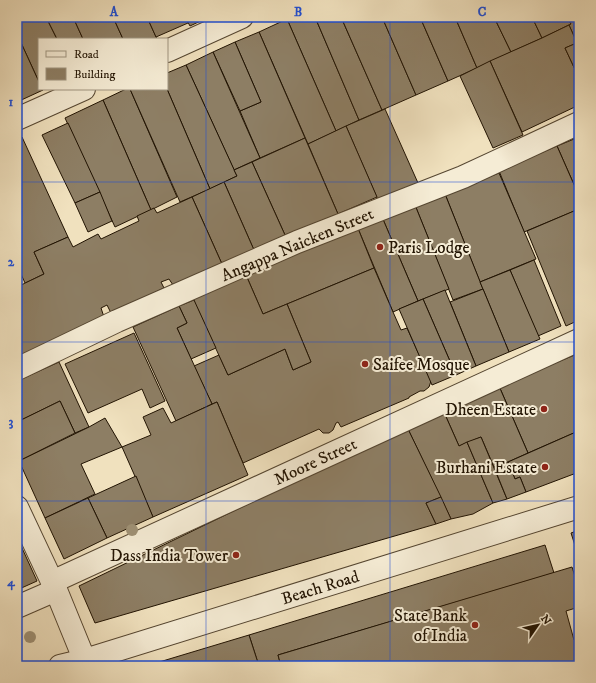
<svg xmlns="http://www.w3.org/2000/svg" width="596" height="683" font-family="'IM FELL DW Pica',serif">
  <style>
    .building { fill: #8d7e64; stroke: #211302 }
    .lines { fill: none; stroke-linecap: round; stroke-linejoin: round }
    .minor-casing { stroke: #554631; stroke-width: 24 }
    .minor { stroke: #f5ecd5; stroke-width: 22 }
    .tree { fill: #9f9175 }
    .grid { fill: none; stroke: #1d4ed8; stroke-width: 1; stroke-opacity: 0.55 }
    .poi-dot { fill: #8f2418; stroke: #f5ecd5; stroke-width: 1.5 }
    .labels { text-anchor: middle; stroke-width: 4; stroke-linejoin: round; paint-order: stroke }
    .street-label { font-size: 17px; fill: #211302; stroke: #f5ecd5 }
    .poi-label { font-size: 17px; fill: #211302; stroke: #f5ecd5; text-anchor: end }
    .neatline { fill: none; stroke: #1d4ed8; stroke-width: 1.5 }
    .grid-label { font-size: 13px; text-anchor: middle; font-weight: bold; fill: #1d4ed8 }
  </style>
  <rect width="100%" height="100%" fill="#f0e1be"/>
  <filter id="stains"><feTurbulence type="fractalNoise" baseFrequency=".005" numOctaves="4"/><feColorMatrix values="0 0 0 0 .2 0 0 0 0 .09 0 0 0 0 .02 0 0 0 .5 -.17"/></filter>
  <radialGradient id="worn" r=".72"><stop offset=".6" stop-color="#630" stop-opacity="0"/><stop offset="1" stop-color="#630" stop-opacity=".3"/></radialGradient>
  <g class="building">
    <path d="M17 17H46L57 39H39V82L17 34Z"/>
    <path d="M46 17H73L83 39H57Z"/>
    <path d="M73 17H113L123 39H83Z"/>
    <path d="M113 17H147L157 39H123Z"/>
    <path d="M147 17H185L188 23 156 37Z"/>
    <path d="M185 17H209L190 26Z"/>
    <path d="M292 17H315L359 120 336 131 287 19Z"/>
    <path d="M315 17H341L382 110 359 120Z"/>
    <path d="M341 17H382L416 95 382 110Z"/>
    <path d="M382 17H420L448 81 416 95Z"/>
    <path d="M420 17H455L477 68 448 81Z"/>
    <path d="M455 17H494L511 52 477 68Z"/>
    <path d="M494 17H532L542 38 511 52Z"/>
    <path d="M532 17H567L571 24 542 38Z"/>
    <path d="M567 17H579V42L577 43 569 25 571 24Z"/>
    <path d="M287 19 336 131 308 144 259 32Z"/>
    <path d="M569 25 577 43 565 48 579 78V105L522 132 490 61 542 38Z"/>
    <path d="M259 32 305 138 260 158 240 111 261 102 235 42Z"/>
    <path d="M17 34 39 82V89L43 90 17 102Z"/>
    <path d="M235 42 261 102 240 111 213 52Z"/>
    <path d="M579 42V78L565 48Z"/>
    <path d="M213 52 260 158 234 170 186 65Z"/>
    <path d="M490 61 523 135 493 148 460 76Z"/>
    <path d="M186 65 237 176 210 189 167 89V73Z"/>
    <path d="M126 89H130L177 197 151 210 103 100Z"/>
    <path d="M130 89H167L210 189 180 202Z"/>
    <path d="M103 100 151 210 115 227 65 118Z"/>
    <path d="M385 109 418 183 378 200 346 126Z"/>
    <path d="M68 123 100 192 75 203 42 135Z"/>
    <path d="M346 126 377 197 338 214 308 144Z"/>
    <path d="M22 137 68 237 34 252 44 274 25 283 17 265V139Z"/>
    <path d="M579 137V196L557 146Z"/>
    <path d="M305 138 338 214 285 235 252 162Z"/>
    <path d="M557 146 579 196V209L524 232 499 171Z"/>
    <path d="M252 162 285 235 254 250 224 182 237 176 234 170Z"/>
    <path d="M499 173 536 259 480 282 445 194Z"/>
    <path d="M224 182 254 250 222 264 192 197Z"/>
    <path d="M100 192 112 221 88 232 75 203Z"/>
    <path d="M445 194 483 289 453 300 415 205Z"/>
    <path d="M192 197 222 264 173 285 169 279 161 282 164 288 111 313 107 305 101 308 104 317 21 355 17 346V287L44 274 34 252 68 237 73 247 98 234 101 239 139 221 137 216 154 208 157 213Z"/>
    <path d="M415 205 449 289 418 301 382 217Z"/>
    <path d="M574 211 579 221V320L566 326 527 231Z"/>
    <path d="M382 217 418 301 393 312 357 226Z"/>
    <path d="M357 226 374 268 263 314 246 275Z"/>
    <path d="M534 260 561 326 538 336 510 270Z"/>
    <path d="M374 268 393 312 401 330 407 328 431 381 429 387 424 391H420L409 397V398L341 427 338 422 336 423 333 430 329 433H323L319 429 243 463 217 402 212 404 194 366 219 355 228 375 285 349 293 370 311 362 287 304Z"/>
    <path d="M510 270 540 339 509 352 480 282Z"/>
    <path d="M246 275 263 314 287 304 311 362 293 370 285 349 228 375 193 299Z"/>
    <path d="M483 289 509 352 476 366 450 302Z"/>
    <path d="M445 290 476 366 456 375 423 299Z"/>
    <path d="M423 299 456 375 432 385 399 309Z"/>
    <path d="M194 300 216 348 191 359 177 328 187 323 179 306Z"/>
    <path d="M179 306 187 323 177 328 212 404 176 421 133 327Z"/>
    <path d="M134 333 165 401 150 408 142 389 88 413 65 364Z"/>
    <path d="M577 354 579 360V440L576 432 528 453 499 386Z"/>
    <path d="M59 362 89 427 75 433 60 401 17 422V381Z"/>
    <path d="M499 386 528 453 508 462 494 467 481 437 459 446 443 410Z"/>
    <path d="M60 401 75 433 19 461 17 456V422Z"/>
    <path d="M217 402 248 475 153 517 122 447 151 435 143 417 163 408 171 423Z"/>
    <path d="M443 410 459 446 467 442 493 503 473 514 451 519 407 427Z"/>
    <path d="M105 418 122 447 81 464 95 494 45 518 19 461 89 427Z"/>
    <path d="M407 427 441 497 426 503 436 524 95 623 79 586Z"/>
    <path d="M576 432 579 440V472L526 492 520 477 515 479 508 462Z"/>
    <path d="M481 437 507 499 493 503 467 442Z"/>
    <path d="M508 462 515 479 520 477 526 492 507 499 494 467Z"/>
    <path d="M136 476 153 517 107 538 88 498Z"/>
    <path d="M441 497 451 519 436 524 426 503Z"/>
    <path d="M88 498 107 538 64 559 45 518Z"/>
    <path d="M579 530V558L571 533Z"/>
    <path d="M17 537 37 581 17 590Z"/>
    <path d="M545 545 554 573 278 655 281 666H259L249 635Z"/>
    <path d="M572 567 579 589V607L566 611 574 640 579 639V666H281L278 655Z"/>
    <path d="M249 635 259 666H146Z"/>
  </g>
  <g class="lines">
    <g class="minor-casing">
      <g id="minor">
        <path d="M167 51 242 17"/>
        <path d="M17 119 84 89"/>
        <path d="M17 369 117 321 297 242 463 177 579 123"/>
        <path d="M17 507 56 590 87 666"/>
        <path d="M52 582 579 340"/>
        <path d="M17 607 56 590"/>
        <path d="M60 666 85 660 579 507"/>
      </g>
    </g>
    <use href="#minor" class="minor"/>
  </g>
  <g class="tree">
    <circle cx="132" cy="530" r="6"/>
    <circle cx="30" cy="637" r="6"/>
  </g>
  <path class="grid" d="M206 17V666M390 17V666M17 182H579M17 342H579M17 501H579"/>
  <g class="poi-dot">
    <circle cx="380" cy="247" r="4"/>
    <circle cx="365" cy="364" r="4"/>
    <circle cx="544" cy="409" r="4"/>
    <circle cx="545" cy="467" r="4"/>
    <circle cx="236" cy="555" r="4"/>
    <circle cx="475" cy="625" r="4"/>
  </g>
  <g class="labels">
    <g class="street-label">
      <text transform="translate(297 244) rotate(-23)" y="6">Angappa Naicken Street</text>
      <text transform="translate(315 461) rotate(-25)" y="6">Moore Street</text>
      <text transform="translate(320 587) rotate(-17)" y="6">Beach Road</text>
    </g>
    <g class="poi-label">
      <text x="388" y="253" text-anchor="start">Paris Lodge</text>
      <text x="373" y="370" text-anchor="start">Saifee Mosque</text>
      <text x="536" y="415">Dheen Estate</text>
      <text x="537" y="473">Burhani Estate</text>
      <text x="228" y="561">Dass India Tower</text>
      <text x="467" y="621">State Bank<tspan x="467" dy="20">of India</tspan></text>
    </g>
  </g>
  <rect width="596" height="683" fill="none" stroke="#f0e1be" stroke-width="44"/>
  <rect x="38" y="38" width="130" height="52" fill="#f5ecd5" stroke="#a09581"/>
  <rect x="46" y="51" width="20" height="6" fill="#f5ecd5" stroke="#a09581"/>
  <text x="74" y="58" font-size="12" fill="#211302">Road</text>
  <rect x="46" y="68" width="20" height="12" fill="#8d7e64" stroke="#a09581"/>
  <text x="74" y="78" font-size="12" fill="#211302">Building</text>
  <g transform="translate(538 625) rotate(56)" stroke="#f5ecd5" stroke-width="3" paint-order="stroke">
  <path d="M0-3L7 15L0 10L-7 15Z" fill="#211302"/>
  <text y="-6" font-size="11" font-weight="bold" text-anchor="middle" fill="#211302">N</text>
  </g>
  <rect x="22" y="22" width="552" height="639" class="neatline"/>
  <g class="grid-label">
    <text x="114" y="16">A</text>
    <text x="298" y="16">B</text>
    <text x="482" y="16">C</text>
    <text x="11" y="106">1</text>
    <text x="11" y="266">2</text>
    <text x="11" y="426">3</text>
    <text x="11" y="586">4</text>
  </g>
  <rect width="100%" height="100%" filter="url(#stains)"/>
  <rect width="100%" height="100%" fill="url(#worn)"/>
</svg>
